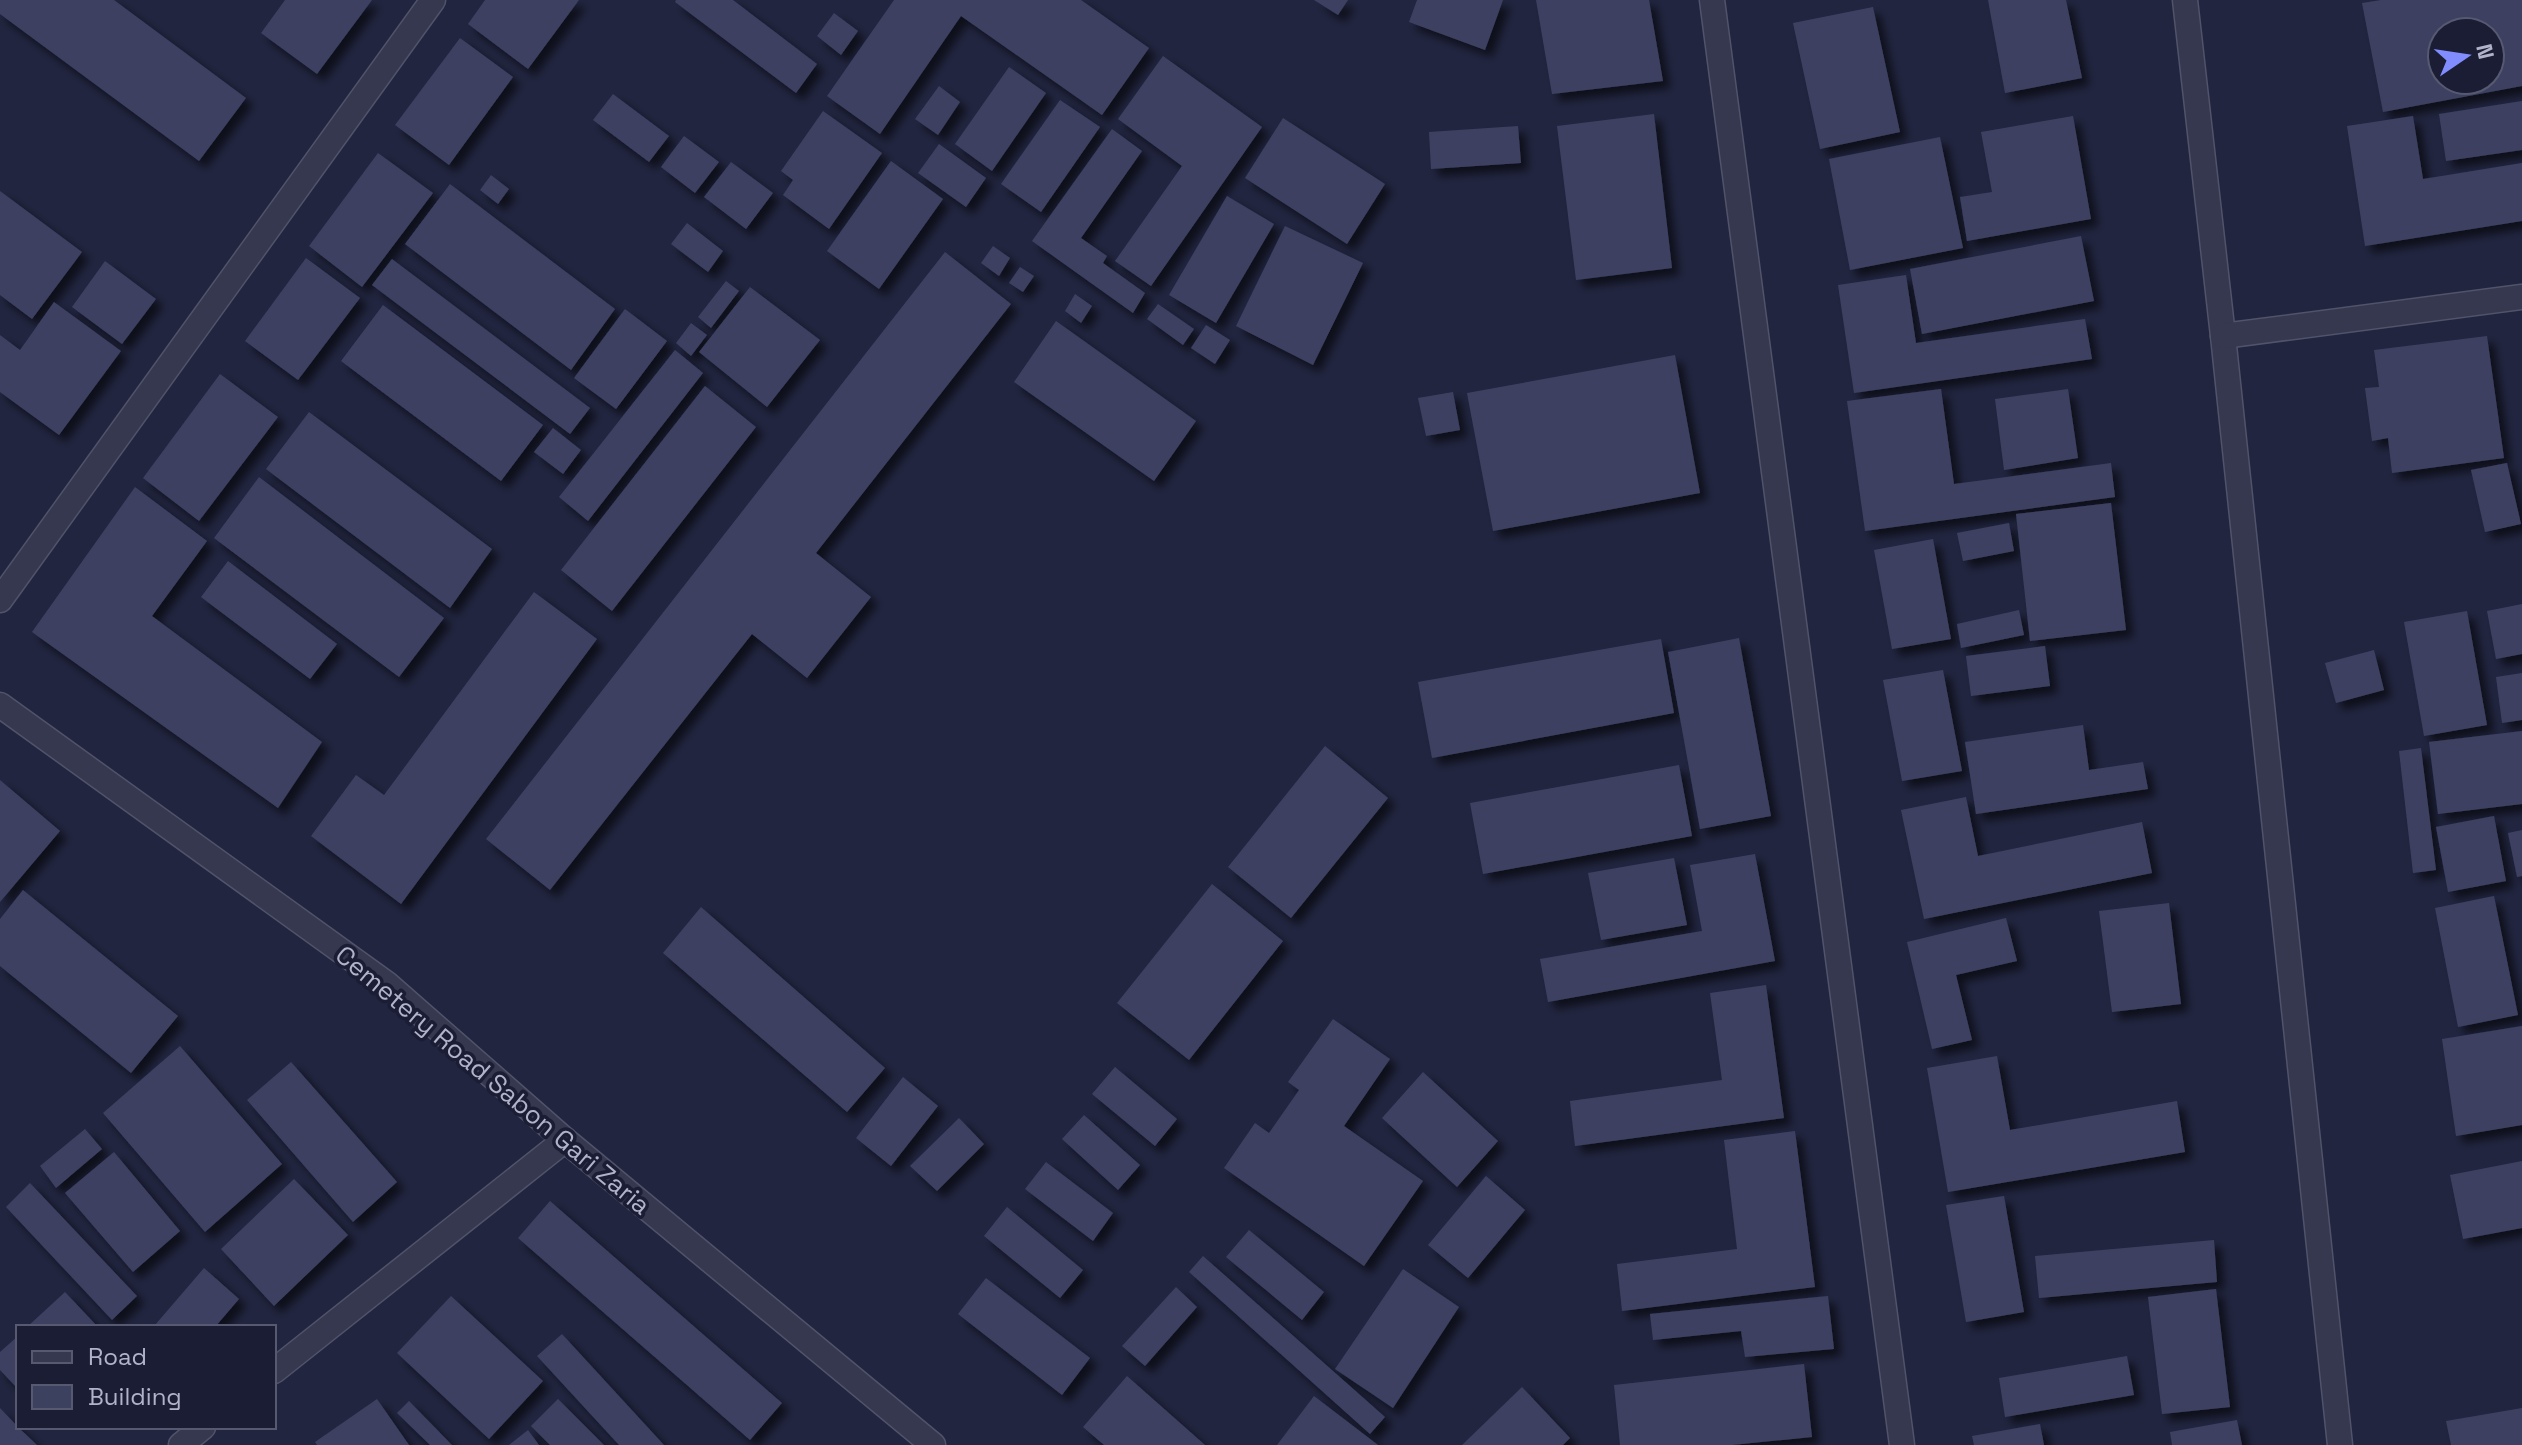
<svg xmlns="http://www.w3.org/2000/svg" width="2522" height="1445" font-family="'Space Grotesk',sans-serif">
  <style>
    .building { fill: #3c4160; fill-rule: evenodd; filter: url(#shadow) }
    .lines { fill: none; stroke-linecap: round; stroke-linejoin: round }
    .minor-casing { stroke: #50536a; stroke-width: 27 }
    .minor { stroke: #35384f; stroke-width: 24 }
    .labels { text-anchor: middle; stroke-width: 7; stroke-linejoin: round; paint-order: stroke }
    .street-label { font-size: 26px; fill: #b1b3ca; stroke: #1a1d34 }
  </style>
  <defs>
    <filter id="shadow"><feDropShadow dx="7" dy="7" stdDeviation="4" flood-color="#0009"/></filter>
  </defs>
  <rect width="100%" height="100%" fill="#21253f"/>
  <g class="building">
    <path d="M0 0H114L246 98 199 161 0 14Z"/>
    <path d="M285 0H372L317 74 261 33Z"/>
    <path d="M485 0H579L528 69 468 24Z"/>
    <path d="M676 0H733L817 64 796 93 675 2Z"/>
    <path d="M894 0H1081L1149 48 1102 115 961 16 880 134 827 96Z"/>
    <path d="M1314 0H1348L1338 15Z"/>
    <path d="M1417 0H1503L1485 50 1409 22Z"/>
    <path d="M1536 0H1649L1663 81 1552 94Z"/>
    <path d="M1988 0H2066L2082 78 2005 93Z"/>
    <path d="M2381 0H2522V86L2383 112 2362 3ZM2442 32H2490V80H2442Z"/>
    <path d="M1873 7 1900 132 1820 149 1793 23Z"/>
    <path d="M834 13 858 31 841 55 817 36Z"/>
    <path d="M460 38 513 77 449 165 395 125Z"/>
    <path d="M1163 56 1262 127 1151 286 1115 261 1182 166 1118 119Z"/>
    <path d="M1009 67 1046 93 992 171 955 144Z"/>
    <path d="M939 86 960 102 938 135 915 119Z"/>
    <path d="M613 94 669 136 649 162 593 120Z"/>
    <path d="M1060 100 1100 127 1041 212 1001 184Z"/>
    <path d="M2522 101V150L2446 161 2439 114Z"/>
    <path d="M823 111 882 153 829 229 783 195 793 180 781 171Z"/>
    <path d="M1654 114 1672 268 1576 280 1557 126Z"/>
    <path d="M2073 116 2091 219 1967 241 1960 197 1992 192 1981 132Z"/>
    <path d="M2413 116 2423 179 2522 163V221L2365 246 2347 126Z"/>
    <path d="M1283 118 1385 184 1347 244 1245 178Z"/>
    <path d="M1518 126 1521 163 1431 169 1429 132Z"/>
    <path d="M1112 129 1142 151 1081 238 1107 256 1103 263 1145 293 1133 313 1032 241Z"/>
    <path d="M684 136 719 162 695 193 661 167Z"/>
    <path d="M1940 137 1963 248 1850 270 1829 159Z"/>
    <path d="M939 144 986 178 966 207 918 173Z"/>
    <path d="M378 153 433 193 362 287 309 246Z"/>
    <path d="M891 161 943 199 879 289 827 251Z"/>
    <path d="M731 162 773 193 746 229 704 197Z"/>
    <path d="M491 175 509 189 498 204 480 190Z"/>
    <path d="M450 184 615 309 571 370 405 244Z"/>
    <path d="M0 191 82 252 32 319 0 295Z"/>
    <path d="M1227 196 1274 224 1216 323 1169 295Z"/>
    <path d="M687 223 723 251 708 272 671 244Z"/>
    <path d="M1285 226 1363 263 1313 365 1236 326Z"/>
    <path d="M2081 236 2094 301 1922 334 1910 269Z"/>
    <path d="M993 246 1010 258 999 276 981 263Z"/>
    <path d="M945 252 1011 304 816 553 871 597 807 678 752 634 550 890 486 839Z"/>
    <path d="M306 258 360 298 298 380 245 341Z"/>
    <path d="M392 259 590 408 570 434 372 285Z"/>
    <path d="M105 261 156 299 122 344 72 307Z"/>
    <path d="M1020 267 1034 276 1023 292 1009 283Z"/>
    <path d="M1906 275 1916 343 2085 319 2092 359 1854 393 1838 285Z"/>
    <path d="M726 281 739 291 711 328 698 317Z"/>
    <path d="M750 287 820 340 767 407 699 352Z"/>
    <path d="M1075 294 1092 306 1081 323 1065 311Z"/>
    <path d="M54 302 121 351 59 435 0 392V335L20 350Z"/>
    <path d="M1158 304 1194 329 1183 345 1147 319Z"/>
    <path d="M383 305 543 425 501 481 341 361Z"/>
    <path d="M625 309 667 341 616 409 574 378Z"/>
    <path d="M1056 321 1196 421 1154 481 1014 382Z"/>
    <path d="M691 323 707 335 691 356 676 343Z"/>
    <path d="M1206 325 1230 340 1215 364 1191 348Z"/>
    <path d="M2487 336 2504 458 2392 473 2388 438 2372 441 2365 388 2379 387 2374 350Z"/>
    <path d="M675 350 703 373 588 521 559 497Z"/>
    <path d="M1675 355 1700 493 1493 531 1467 393Z"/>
    <path d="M220 374 278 417 199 521 143 478Z"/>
    <path d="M705 386 756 427 612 611 561 570Z"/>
    <path d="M1941 389 1954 484 2111 463 2115 497 1865 531 1847 401Z"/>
    <path d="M2068 389 2078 458 2004 470 1995 399Z"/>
    <path d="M1453 392 1460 430 1426 436 1418 398Z"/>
    <path d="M309 412 492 549 450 608 266 469Z"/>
    <path d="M553 428 581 450 563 474 534 452Z"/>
    <path d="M2507 463 2521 524 2485 532 2471 470Z"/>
    <path d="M259 477 444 618 399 677 214 538Z"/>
    <path d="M135 487 207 541 152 616 322 742 278 808 32 632Z"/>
    <path d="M2111 503 2126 630 2030 641 2016 514Z"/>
    <path d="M2009 523 2014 551 1963 561 1957 533Z"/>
    <path d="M1933 539 1951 639 1892 649 1874 550Z"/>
    <path d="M228 561 337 644 310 679 201 597Z"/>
    <path d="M534 592 597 639 401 904 311 836 356 775 384 795Z"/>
    <path d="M2522 604V654L2496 659 2487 611Z"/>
    <path d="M2019 610 2024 635 1961 648 1957 624Z"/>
    <path d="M2467 611 2487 725 2424 736 2404 622Z"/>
    <path d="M1739 638 1771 816 1700 829 1668 652Z"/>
    <path d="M1661 639 1674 713 1432 758 1418 682Z"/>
    <path d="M2045 646 2050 686 1971 696 1966 656Z"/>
    <path d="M2374 650 2384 690 2336 703 2325 663Z"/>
    <path d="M1943 670 1962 771 1902 781 1883 680Z"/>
    <path d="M2522 673V720L2502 723 2496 677Z"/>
    <path d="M2083 725 2089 770 2143 762 2148 789 1976 814 1965 742Z"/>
    <path d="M2522 731V804L2438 814 2429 742Z"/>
    <path d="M1325 746 1388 798 1291 918 1228 867Z"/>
    <path d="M2421 748 2436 870 2413 873 2399 751Z"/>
    <path d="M1679 765 1692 836 1483 874 1470 803Z"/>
    <path d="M0 780 60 831 0 902Z"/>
    <path d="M1966 797 1978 856 2142 822 2152 873 1924 919 1901 810Z"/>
    <path d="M2494 816 2506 881 2448 892 2436 827Z"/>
    <path d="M2522 830V876L2517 877 2508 833Z"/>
    <path d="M1755 854 1775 961 1548 1002 1540 959 1702 931 1690 865Z"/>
    <path d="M1674 858 1687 925 1601 940 1588 873Z"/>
    <path d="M1212 884 1283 941 1189 1060 1117 1003Z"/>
    <path d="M23 890 178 1016 131 1073 0 966V919Z"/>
    <path d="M2494 896 2518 1015 2458 1027 2435 908Z"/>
    <path d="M2169 903 2181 1004 2112 1012 2099 911Z"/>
    <path d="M701 907 885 1068 847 1112 663 953Z"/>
    <path d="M2006 918 2017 961 1956 975 1972 1040 1932 1049 1907 942Z"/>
    <path d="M1766 985 1784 1118 1575 1146 1570 1101 1722 1080 1710 993Z"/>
    <path d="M1333 1019 1390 1059 1344 1126 1423 1181 1364 1266 1224 1168 1255 1123 1269 1133 1299 1090 1288 1082Z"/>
    <path d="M2522 1026V1125L2456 1136 2442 1039Z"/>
    <path d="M180 1046 282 1164 205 1232 103 1113Z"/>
    <path d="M1997 1056 2010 1130 2177 1101 2185 1152 1948 1192 1927 1068Z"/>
    <path d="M291 1062 397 1182 353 1222 247 1100Z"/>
    <path d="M1115 1067 1177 1119 1155 1146 1092 1094Z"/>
    <path d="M1423 1072 1498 1141 1457 1187 1382 1118Z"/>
    <path d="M903 1077 938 1106 891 1166 856 1138Z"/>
    <path d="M1084 1115 1140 1165 1118 1190 1062 1139Z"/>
    <path d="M959 1118 984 1144 937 1191 910 1166Z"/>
    <path d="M85 1129 102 1149 56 1188 40 1166Z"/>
    <path d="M1795 1131 1815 1287 1622 1311 1617 1264 1737 1249 1724 1140Z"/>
    <path d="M114 1152 180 1231 133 1272 65 1193Z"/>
    <path d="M2522 1161V1228L2463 1239 2450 1175Z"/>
    <path d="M1046 1162 1113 1213 1093 1241 1025 1189Z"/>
    <path d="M1486 1176 1525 1210 1468 1278 1428 1245Z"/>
    <path d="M294 1179 348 1235 274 1306 221 1249Z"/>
    <path d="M30 1183 137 1296 112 1320 6 1207Z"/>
    <path d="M2004 1196 2024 1312 1966 1322 1946 1205Z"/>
    <path d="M550 1201 782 1403 750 1440 518 1238Z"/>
    <path d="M1007 1207 1083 1270 1060 1298 984 1236Z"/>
    <path d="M1249 1230 1324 1292 1302 1320 1226 1257Z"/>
    <path d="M2214 1240 2217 1282 2039 1298 2035 1256Z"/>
    <path d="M1203 1256 1385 1417 1370 1434 1189 1272Z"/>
    <path d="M204 1268 239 1299 215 1327H157L155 1325Z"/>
    <path d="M1403 1269 1459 1307 1393 1408 1335 1369Z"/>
    <path d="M986 1278 1090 1358 1062 1395 958 1314Z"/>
    <path d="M1176 1287 1197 1307 1145 1366 1122 1346Z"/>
    <path d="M2216 1289 2230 1407 2162 1414 2148 1297Z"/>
    <path d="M65 1292 98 1327H27Z"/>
    <path d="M451 1296 543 1381 489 1439 397 1353Z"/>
    <path d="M1828 1296 1834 1349 1745 1357 1741 1331 1653 1340 1650 1314Z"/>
    <path d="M562 1334 664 1445H619L537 1356Z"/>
    <path d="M18 1336V1389L0 1370V1352Z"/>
    <path d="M2127 1356 2134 1395 2005 1417 1999 1378Z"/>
    <path d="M1804 1364 1812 1437 1732 1445H1620L1614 1385Z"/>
    <path d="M1127 1376 1205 1445H1104L1083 1427Z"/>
    <path d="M1522 1387 1570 1438 1563 1445H1462Z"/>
    <path d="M1314 1396 1378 1445H1277Z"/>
    <path d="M377 1399 409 1445H317L315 1442Z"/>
    <path d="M558 1399 604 1445H550L531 1426Z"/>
    <path d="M409 1401 452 1445H430L397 1413Z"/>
    <path d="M0 1408 18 1427 37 1445H0Z"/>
    <path d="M2522 1408V1445H2451L2446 1421Z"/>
    <path d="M2237 1420 2242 1445H2172L2170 1432Z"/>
    <path d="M2040 1424 2044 1445H1974L1972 1436Z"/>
    <path d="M528 1430 539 1445H509Z"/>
  </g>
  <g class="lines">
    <g class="minor-casing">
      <g id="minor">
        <path d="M1712 0 1902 1445"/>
        <path d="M2185 0 2223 336 2340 1445"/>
        <path d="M2223 336 2522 297"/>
        <path d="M0 600 433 0"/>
        <path d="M0 705 387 984 565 1140 933 1445"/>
        <path d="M274 1371 565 1140"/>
        <path d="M181 1445 203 1427"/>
      </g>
    </g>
    <use href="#minor" class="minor"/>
  </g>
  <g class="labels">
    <g class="street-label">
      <text transform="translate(493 1080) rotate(40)" y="9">Cemetery Road Sabon Gari Zaria</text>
    </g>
  </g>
  <rect x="16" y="1325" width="260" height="104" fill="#1a1d34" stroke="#565970" stroke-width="2"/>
  <rect x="32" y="1351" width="40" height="12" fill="#35384f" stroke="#565970" stroke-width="2"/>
  <text x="88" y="1365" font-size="24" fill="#b1b3ca">Road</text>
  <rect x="32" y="1385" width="40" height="24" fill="#3c4160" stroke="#565970" stroke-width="2"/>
  <text x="88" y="1405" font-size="24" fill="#b1b3ca">Building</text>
  <g transform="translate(2466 56) rotate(77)"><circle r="38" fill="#1a1d34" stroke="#565970" stroke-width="2"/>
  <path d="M0-6L14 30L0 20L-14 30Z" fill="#818dff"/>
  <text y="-12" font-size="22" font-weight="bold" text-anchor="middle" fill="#b1b3ca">N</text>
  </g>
</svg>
